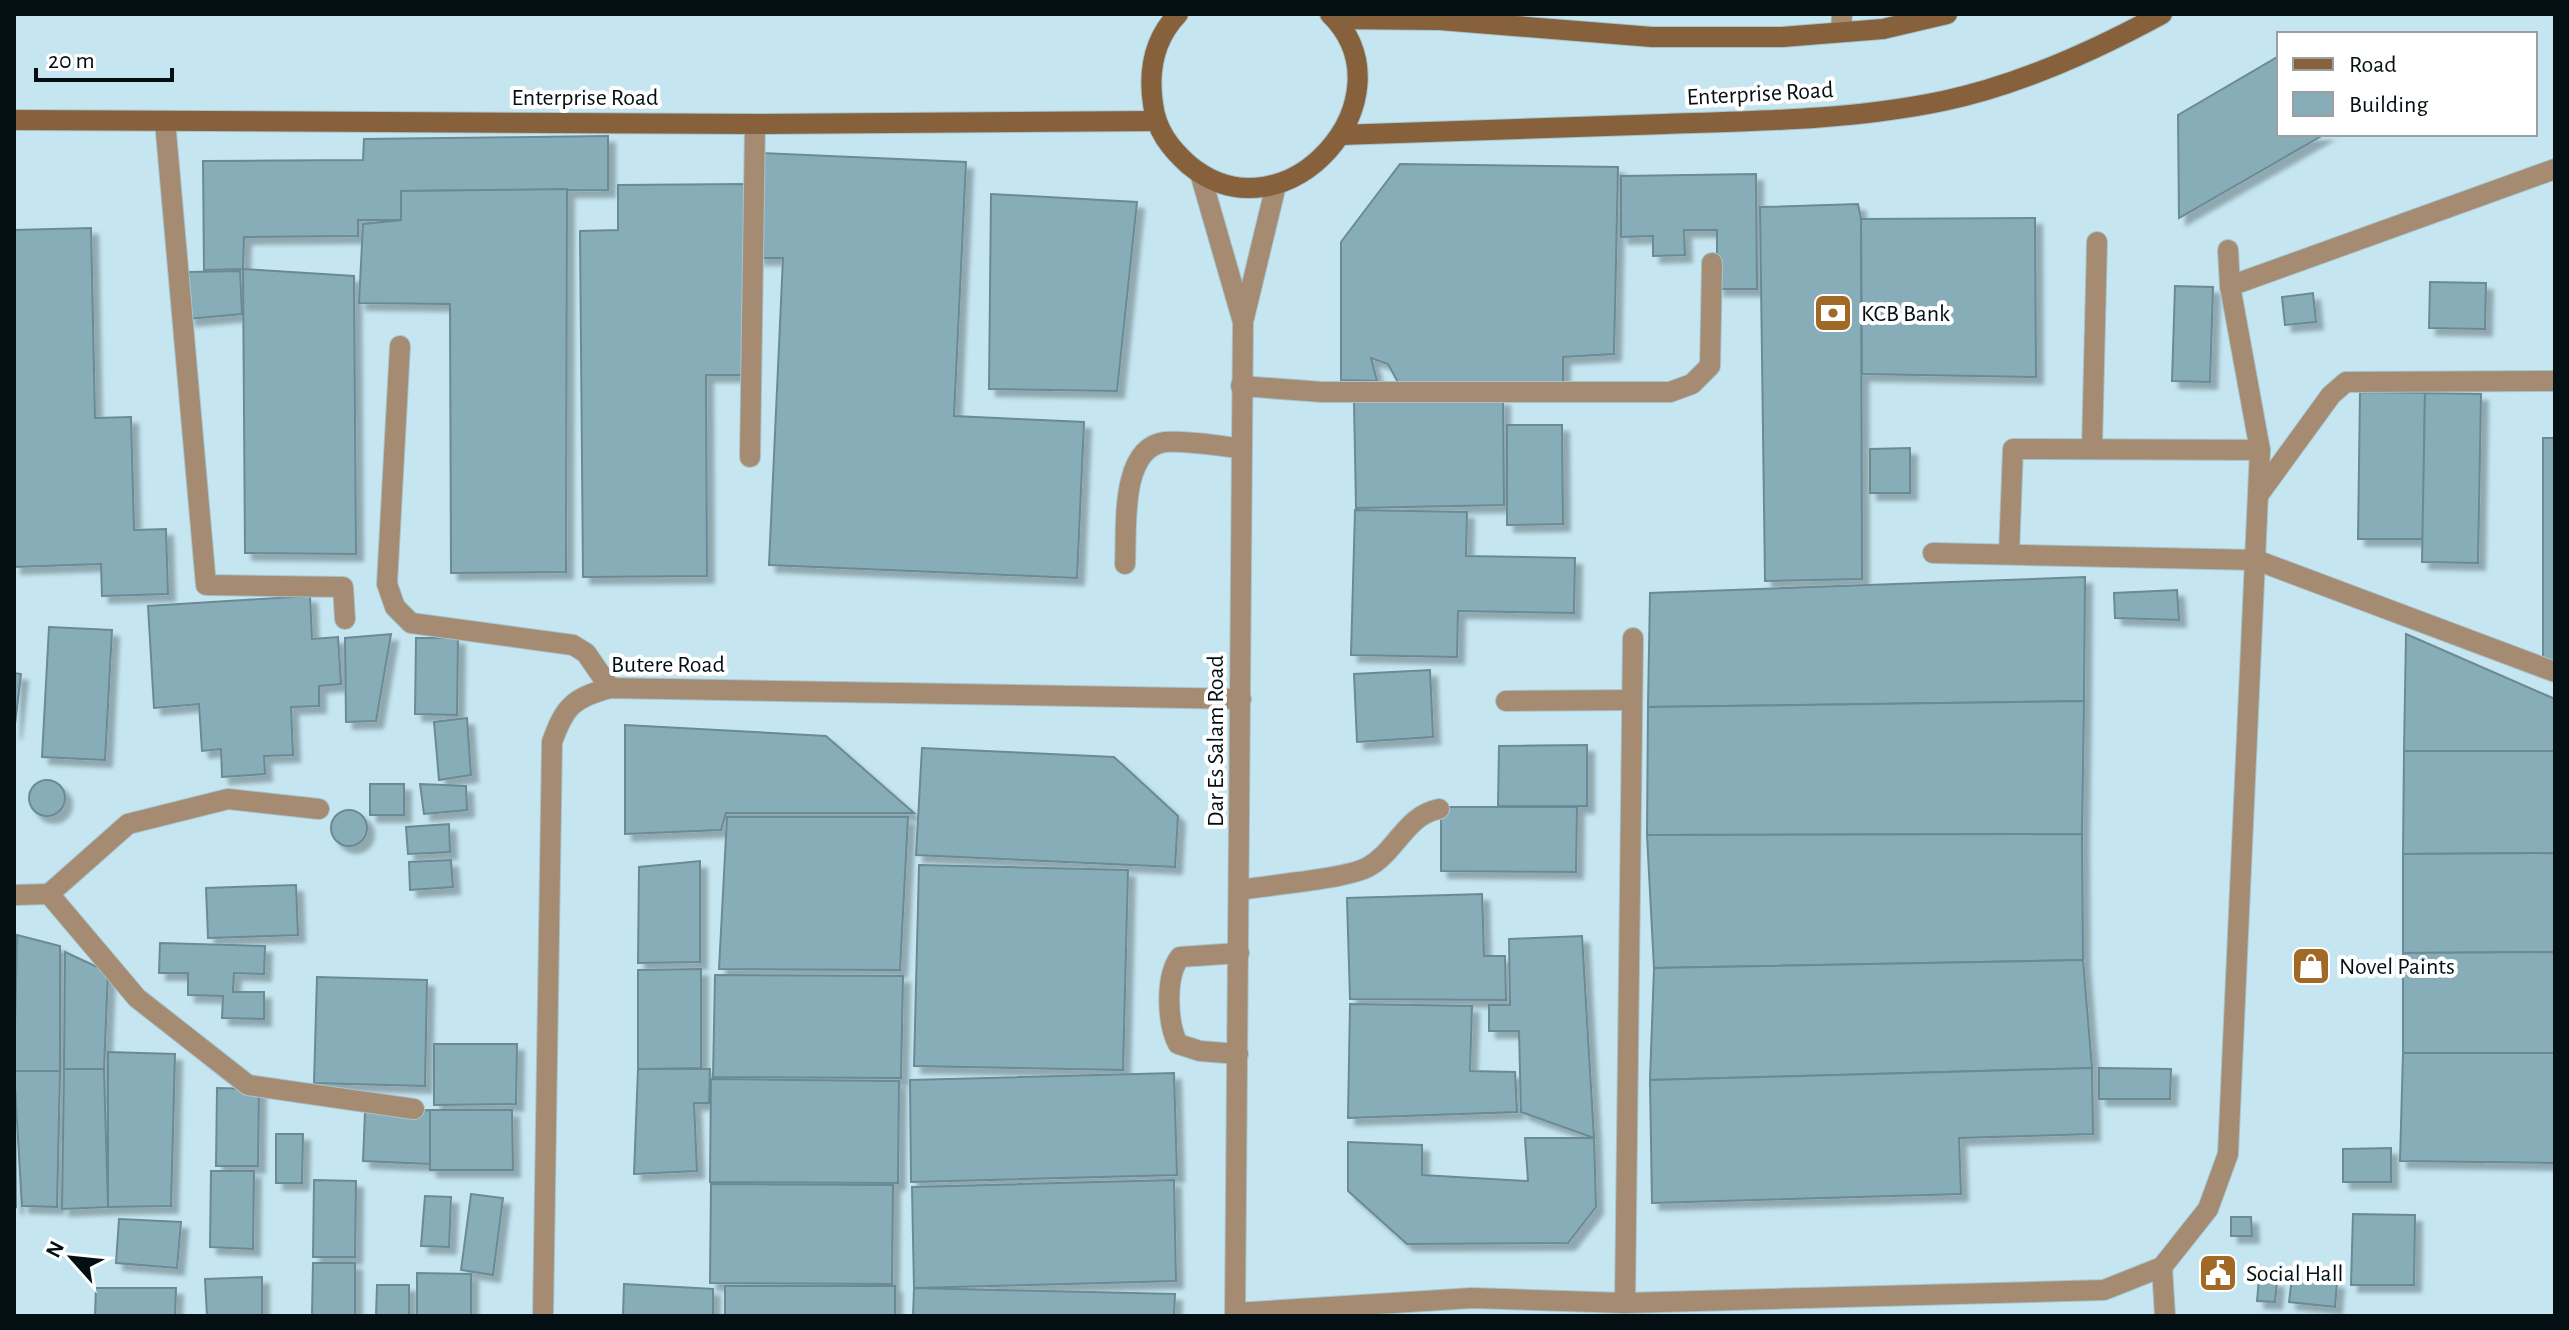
<svg xmlns="http://www.w3.org/2000/svg" width="2569" height="1330" font-family="'Alegreya Sans',sans-serif">
  <style>
    .building { fill: #87adb9; stroke: #6b8a94; stroke-width: 2; filter: url(#shadow) }
    .lines { fill: none; stroke-linecap: round; stroke-linejoin: round }
    .service-casing { stroke: #a6c4cd; stroke-width: 22 }
    .minor-casing { stroke: #a6c4cd; stroke-width: 22 }
    .secondary-casing { stroke: #a6c4cd; stroke-width: 22 }
    .service { stroke: #a48b72; stroke-width: 20 }
    .minor { stroke: #a48b72; stroke-width: 20 }
    .secondary { stroke: #86613c; stroke-width: 20 }
    .labels { text-anchor: middle; stroke-width: 8; stroke-linejoin: round; paint-order: stroke }
    .street-label { font-size: 24px; fill: #040f13; stroke: #fff }
    .poi-label { font-size: 24px; fill: #040f13; stroke: #fff; text-anchor: start }
  </style>
  <defs>
    <filter id="shadow"><feDropShadow dx="7" dy="7" stdDeviation="2" flood-color="#0004"/></filter>
  </defs>
  <rect width="100%" height="100%" fill="#c5e6f1"/>
  <g class="building">
    <path d="M2279 56V134H2325L2179 218 2178 115Z"/>
    <path d="M608 136V190L401 191V220H358V236L244 237 243 269 204 270 203 161 363 160 364 139Z"/>
    <path d="M761 153 966 162 954 416 1084 422 1077 578 769 565 783 258H757Z"/>
    <path d="M1400 164 1618 167 1614 354 1563 357V382L1400 386 1388 364 1371 358 1377 381 1341 380V242Z"/>
    <path d="M1756 174 1757 289H1717V230H1684L1685 255 1653 256V236L1621 237V176Z"/>
    <path d="M746 184 748 375H706L707 576 583 577 580 231 618 230V185Z"/>
    <path d="M567 189 566 572 451 573 450 304 359 303 363 224 401 220V191Z"/>
    <path d="M991 194 1137 202 1117 391 989 389Z"/>
    <path d="M1858 204 1861 219 1862 579 1765 581 1760 207Z"/>
    <path d="M2035 218 2036 377 1862 374 1861 219Z"/>
    <path d="M91 228 95 418 131 417 134 530 166 529 168 594 102 596 101 564 14 567V230Z"/>
    <path d="M243 269 354 276 356 554 245 553Z"/>
    <path d="M240 271 242 314 188 319 189 272Z"/>
    <path d="M2430 282 2486 283 2485 329 2429 328Z"/>
    <path d="M2175 286 2213 287 2210 382 2172 381Z"/>
    <path d="M2313 293 2316 322 2285 325 2282 297Z"/>
    <path d="M2360 392 2425 393 2423 539H2358Z"/>
    <path d="M2425 393 2481 394 2478 563 2422 562Z"/>
    <path d="M1503 399 1504 505 1356 508 1354 402Z"/>
    <path d="M1507 425H1562L1563 524 1507 525Z"/>
    <rect x="2543" y="438" width="12" height="226"/>
    <path d="M1910 448V493H1870V449Z"/>
    <path d="M1355 510 1467 512 1466 556 1575 558 1574 613 1458 611 1457 657 1351 655Z"/>
    <path d="M2085 577 2084 701 1648 707 1650 593Z"/>
    <path d="M2177 590 2179 620 2115 618 2114 593Z"/>
    <path d="M310 596 312 639 338 637 341 684 319 686V706L291 707 293 755 264 756 265 774 222 777 221 749 202 751 199 704 154 708 148 606Z"/>
    <path d="M49 627 112 630 105 760 42 757Z"/>
    <path d="M391 634 376 721 346 722 345 638Z"/>
    <path d="M2406 634 2555 699V751H2404Z"/>
    <path d="M416 638H458L457 715 415 714Z"/>
    <path d="M1430 670 1433 737 1357 742 1354 674Z"/>
    <path d="M14 673 21 674 14 733Z"/>
    <path d="M2084 701 2082 834 1647 835 1648 707Z"/>
    <path d="M467 718 471 775 439 780 434 722Z"/>
    <path d="M625 725 826 736 914 813H726L721 830 625 834Z"/>
    <path d="M1587 745V806H1498L1499 746Z"/>
    <path d="M922 748 1114 757 1178 816 1175 867 916 855Z"/>
    <path d="M2404 751H2555V853L2403 854Z"/>
    <circle cx="47" cy="798" r="18"/>
    <rect x="370" y="784" width="34" height="31"/>
    <path d="M420 784 466 786 467 810 424 814Z"/>
    <path d="M1441 807H1577L1576 872 1441 871Z"/>
    <circle cx="349" cy="828" r="18"/>
    <path d="M727 817H908L900 970 719 969Z"/>
    <path d="M449 824 450 852 408 854 406 827Z"/>
    <path d="M2082 834 2083 960 1654 968 1647 835Z"/>
    <path d="M2555 853V952L2403 953V854Z"/>
    <path d="M451 860 453 887 410 890 409 862Z"/>
    <path d="M700 861V962L638 963 639 867Z"/>
    <path d="M919 865 1128 870 1123 1070 914 1066Z"/>
    <path d="M296 885 298 935 208 938 206 888Z"/>
    <path d="M1482 894 1484 956H1505L1506 1000 1350 999 1347 898Z"/>
    <path d="M14 935H17L14 1071Z"/>
    <path d="M17 935 60 946V1071H14Z"/>
    <path d="M1582 936 1594 1138 1521 1112 1519 1031H1489V1005H1510L1509 939Z"/>
    <path d="M160 943 265 946 264 974 234 973 233 992H264V1019L222 1018 223 996 188 995V973H159Z"/>
    <path d="M65 952 108 972 104 1069H64Z"/>
    <path d="M2555 952V1053H2403V953Z"/>
    <path d="M2083 960 2092 1068 1650 1080 1654 968Z"/>
    <path d="M701 969V1068L638 1069V970Z"/>
    <path d="M715 975 903 976 901 1078 713 1077Z"/>
    <path d="M317 977 427 980 425 1086 314 1083Z"/>
    <path d="M1350 1004 1472 1006 1470 1071 1515 1072 1517 1112 1348 1118Z"/>
    <path d="M434 1044H517L516 1104 434 1105Z"/>
    <path d="M108 1052 175 1054 171 1206 108 1207Z"/>
    <path d="M2403 1053H2555V1163L2400 1161Z"/>
    <path d="M2092 1068 2093 1134 1959 1138 1961 1194 1652 1203 1650 1080Z"/>
    <path d="M2099 1068 2171 1069 2170 1099H2099Z"/>
    <path d="M64 1069H104L108 1207 62 1209Z"/>
    <path d="M638 1069H710L709 1103H694L697 1171 634 1174Z"/>
    <path d="M14 1071H60L57 1207 22 1206Z"/>
    <path d="M1174 1073 1177 1175 911 1182 910 1080Z"/>
    <path d="M14 1077H15L16 1207 14 1206Z"/>
    <path d="M711 1079 899 1081 898 1183 710 1182Z"/>
    <path d="M217 1088 259 1089 258 1166H216Z"/>
    <path d="M430 1110H512L513 1170H430Z"/>
    <path d="M430 1110V1164L363 1161 365 1112Z"/>
    <path d="M276 1134H303L302 1183H276Z"/>
    <path d="M1525 1138H1594L1596 1207 1568 1243 1407 1244 1348 1191V1142L1422 1145V1175L1528 1181Z"/>
    <path d="M2391 1148V1182H2343V1149Z"/>
    <path d="M211 1171H254L253 1249 210 1247Z"/>
    <path d="M314 1180 356 1181 355 1257H313Z"/>
    <path d="M1174 1180 1176 1281 914 1288 912 1187Z"/>
    <path d="M711 1184 893 1185 892 1284 710 1283Z"/>
    <path d="M471 1194 503 1198 493 1275 461 1270Z"/>
    <path d="M425 1196 451 1197 449 1247 421 1246Z"/>
    <path d="M2353 1214 2415 1215 2414 1285H2351Z"/>
    <path d="M2231 1217H2251L2252 1236H2231Z"/>
    <path d="M119 1219 181 1222 177 1268 116 1263Z"/>
    <path d="M313 1263H355V1316H312Z"/>
    <path d="M417 1273 471 1274V1316H417Z"/>
    <path d="M262 1277V1316H207L205 1279Z"/>
    <path d="M2292 1277 2337 1282 2335 1307 2289 1302Z"/>
    <path d="M2259 1279 2277 1281 2275 1302 2257 1301Z"/>
    <path d="M624 1284 713 1289V1316H623Z"/>
    <path d="M377 1285H409V1316H376Z"/>
    <rect x="725" y="1286" width="170" height="30"/>
    <path d="M96 1288H176L175 1316H95Z"/>
    <path d="M914 1288 1175 1294 1174 1316H913Z"/>
  </g>
  <g class="lines">
    <g class="service-casing">
      <g id="service">
        <path d="M1841 32 1842 14"/>
        <path d="M165 121 206 585 343 587 345 619"/>
        <path d="M2230 286 2555 169"/>
        <path d="M400 346 387 584 395 607 411 623 573 645 586 653 610 688"/>
        <path d="M1241 386 1322 392H1670L1692 384 1710 366 1712 263"/>
        <path d="M2092 447 2097 242"/>
        <path d="M750 457 755 124"/>
        <path d="M2259 494 2331 395 2346 382 2555 381"/>
        <path d="M1933 553 2256 560 2555 672"/>
        <path d="M2009 554 2013 449 2260 450 2230 286 2228 250"/>
        <path d="M1125 564C1127 530 1119 448 1165 442 1188 440 1217 446 1240 448"/>
        <path d="M1506 701 1632 700"/>
        <path d="M1239 890C1269 885 1346 879 1368 867 1396 852 1406 815 1439 809"/>
        <path d="M49 894 128 824 228 799 319 809"/>
        <path d="M14 895 49 894 137 998 248 1085 414 1109"/>
        <path d="M1238 1054 1200 1051 1178 1044C1167 1023 1165 976 1180 957L1239 953"/>
        <path d="M2162 1267 2165 1316"/>
        <path d="M1625 1303 1633 638"/>
        <path d="M1235 1313 1472 1298 1625 1303 2104 1290 2162 1267 2208 1209 2228 1154 2260 450"/>
      </g>
    </g>
    <g class="minor-casing">
      <g id="minor">
        <path d="M1200 173 1243 322 1235 1316"/>
        <path d="M1244 318 1276 185"/>
        <path d="M543 1316 552 742C565 706 573 698 610 688L1241 699"/>
      </g>
    </g>
    <g class="secondary-casing">
      <g id="secondary">
        <path d="M1178 14C1154 39 1148 70 1153 104 1156 130 1170 148 1189 165 1286 245 1415 97 1330 14"/>
        <path d="M1336 19 1440 20 1652 37H1782L1883 29 1947 14"/>
        <path d="M14 120 755 124 1155 121"/>
        <path d="M1343 135C1450 131 1557 128 1665 124 1757 121 1852 120 1943 101 2020 85 2094 51 2162 14"/>
      </g>
    </g>
    <use href="#service" class="service"/>
    <use href="#minor" class="minor"/>
    <use href="#secondary" class="secondary"/>
  </g>
  <defs>
    <g id="bank-square" transform="scale(2)"><rect x="-9" y="-9" width="18" height="18" rx="4" fill="#a16926" stroke="#fff"/><path d="M-6-4H6V4H-6ZM0-2.3a2.3 2.3 0 1 0 0 4.6a2.3 2.3 0 1 0 0-4.6Z" fill="#fff"/></g>
    <g id="shop-square" transform="scale(2)"><rect x="-9" y="-9" width="18" height="18" rx="4" fill="#a16926" stroke="#fff"/><path d="M-5-2.5h2.3a2.7 3.5 0 0 1 5.4 0H5L5.5 6h-11ZM-1.5-2.5h3a1.5 2.3 0 0 0-3 0Z" fill="#fff"/></g>
    <g id="civic-square" transform="scale(2)"><rect x="-9" y="-9" width="18" height="18" rx="4" fill="#a16926" stroke="#fff"/><path d="M-.6-6.5H3V-4.5H.6V-3L4-1V1h2V6H-6V1h2V-1L-.6-3ZM-1.2 2.5V6h2.4V2.5Z" fill="#fff"/></g>
  </defs>
  <g fill-rule="evenodd">
    <use href="#bank-square" x="1833" y="313"/>
    <use href="#shop-square" x="2311" y="966"/>
    <use href="#civic-square" x="2218" y="1273"/>
  </g>
  <g class="labels">
    <g class="street-label">
      <text transform="translate(1760 93) rotate(-3)" y="8">Enterprise Road</text>
      <text x="585" y="105">Enterprise Road</text>
      <text x="668" y="672">Butere Road</text>
      <text transform="translate(1215 741) rotate(-90)" y="8">Dar Es Salam Road</text>
    </g>
    <g class="poi-label">
      <text x="1861" y="321">KCB Bank</text>
      <text x="2339" y="974">Novel Paints</text>
      <text x="2246" y="1281">Social Hall</text>
    </g>
  </g>
  <rect width="2569" height="1330" fill="none" stroke="#040f13" stroke-width="32"/>
  <rect x="2277" y="32" width="260" height="104" fill="#ffffff" stroke="#9b9fa1" stroke-width="2"/>
  <rect x="2293" y="58" width="40" height="12" fill="#86613c" stroke="#9b9fa1" stroke-width="2"/>
  <text x="2349" y="72" font-size="24" fill="#040f13">Road</text>
  <rect x="2293" y="92" width="40" height="24" fill="#87adb9" stroke="#9b9fa1" stroke-width="2"/>
  <text x="2349" y="112" font-size="24" fill="#040f13">Building</text>
  <g transform="translate(72 1258) rotate(297)" stroke="#ffffff" stroke-width="6" paint-order="stroke">
  <path d="M0-6L14 30L0 20L-14 30Z" fill="#040f13"/>
  <text y="-12" font-size="22" font-weight="bold" text-anchor="middle" fill="#040f13">N</text>
  </g>
  <path d="M36 68v12h136v-12" fill="none" stroke="#040f13" stroke-width="4"/>
  <text x="48" y="68" font-size="24" fill="#040f13" stroke="#ffffff" stroke-width="6" paint-order="stroke">20 m</text>
</svg>
